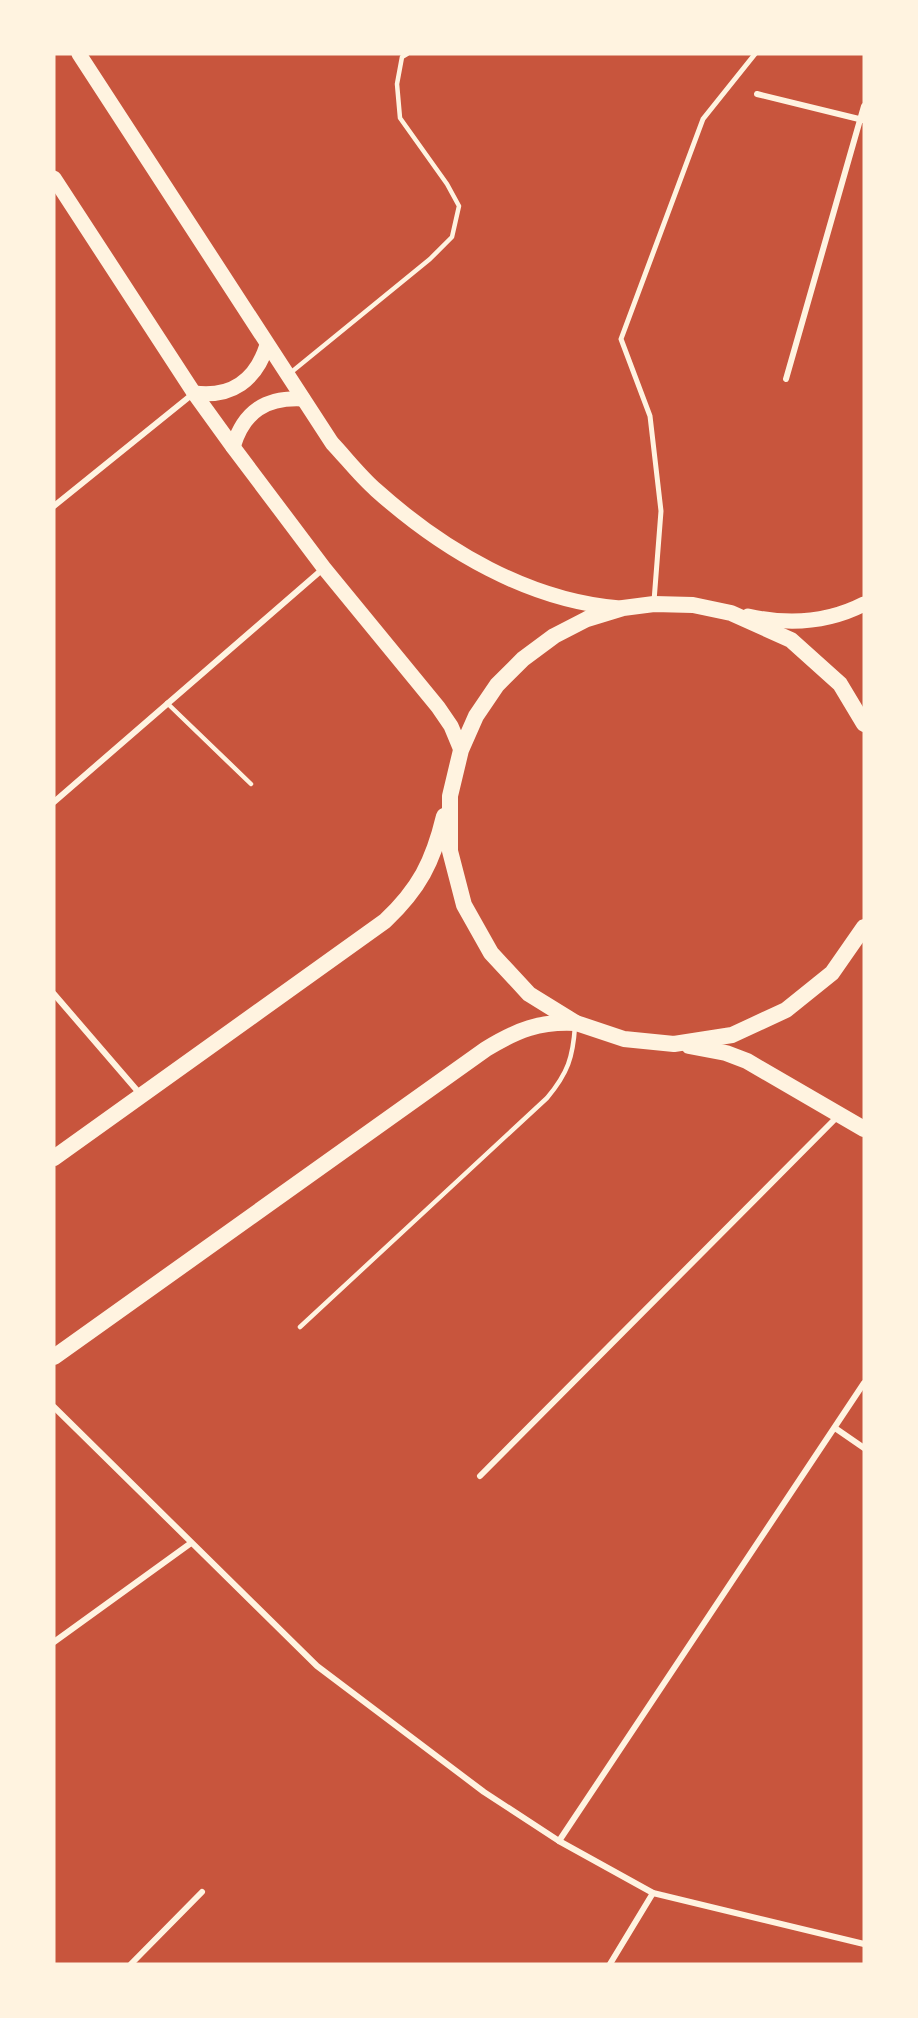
<svg xmlns="http://www.w3.org/2000/svg" width="918" height="2018" font-family="'Source Serif 4',serif">
  <style>
    .lines { fill: none; stroke-linecap: round; stroke-linejoin: round }
    .service { stroke: #fff3e0; stroke-width: 4.5 }
    .pedestrian { stroke: #fff3e0; stroke-width: 5 }
    .minor { stroke: #fff3e0; stroke-width: 6 }
    .primary { stroke: #fff3e0; stroke-width: 15 }
    .trunk { stroke: #fff3e0; stroke-width: 16 }
  </style>
  <rect width="100%" height="100%" fill="#c8553d"/>
  <g class="lines">
    <g class="service">
      <path d="M289 374 430 259 452 237 459 206 447 184 400 118 397 84 402 57 407 54"/>
      <path d="M167 703 251 784"/>
      <path d="M300 1327 547 1098C568 1073 573 1057 575 1026"/>
    </g>
    <path class="pedestrian" d="M654 601 661 511 650 416 621 339 703 119 755 54"/>
    <g class="minor">
      <path d="M757 94 863 120"/>
      <path d="M786 379 864 106"/>
      <path d="M54 506 194 393"/>
      <path d="M54 802 324 568"/>
      <path d="M54 994 141 1095"/>
      <path d="M54 1407 317 1666 484 1792 559 1841 653 1893 864 1944"/>
      <path d="M835 1428 864 1448"/>
      <path d="M480 1476 839 1115"/>
      <path d="M54 1642 191 1543"/>
      <path d="M559 1841 864 1383"/>
      <path d="M131 1964 202 1892"/>
      <path d="M610 1964 653 1893"/>
    </g>
    <g class="primary">
      <path d="M79 54 332 443C347 459 360 476 376 490 443 550 529 601 620 608"/>
      <path d="M54 178 194 393 233 447 324 568 438 707 451 726 461 750"/>
      <path d="M194 393C232 398 256 380 267 345"/>
      <path d="M233 447C244 411 266 397 303 399"/>
      <path d="M748 616C788 625 827 623 864 604"/>
    </g>
    <g class="trunk">
      <path d="M864 724 840 684 791 640 731 613 693 605 654 604 623 608 587 619 554 636 523 659 497 685 476 716 461 750 450 796V851L464 905 491 953 529 994 576 1023 624 1039 674 1044 732 1035 786 1010 832 973 864 927"/>
      <path d="M689 1046 726 1053 747 1061 864 1129"/>
      <path d="M54 1158 385 921C419 889 433 862 444 816"/>
      <path d="M54 1357 486 1049C517 1030 540 1021 576 1023"/>
    </g>
  </g>
  <rect width="918" height="2018" fill="none" stroke="#fff3e0" stroke-width="111"/>
</svg>
